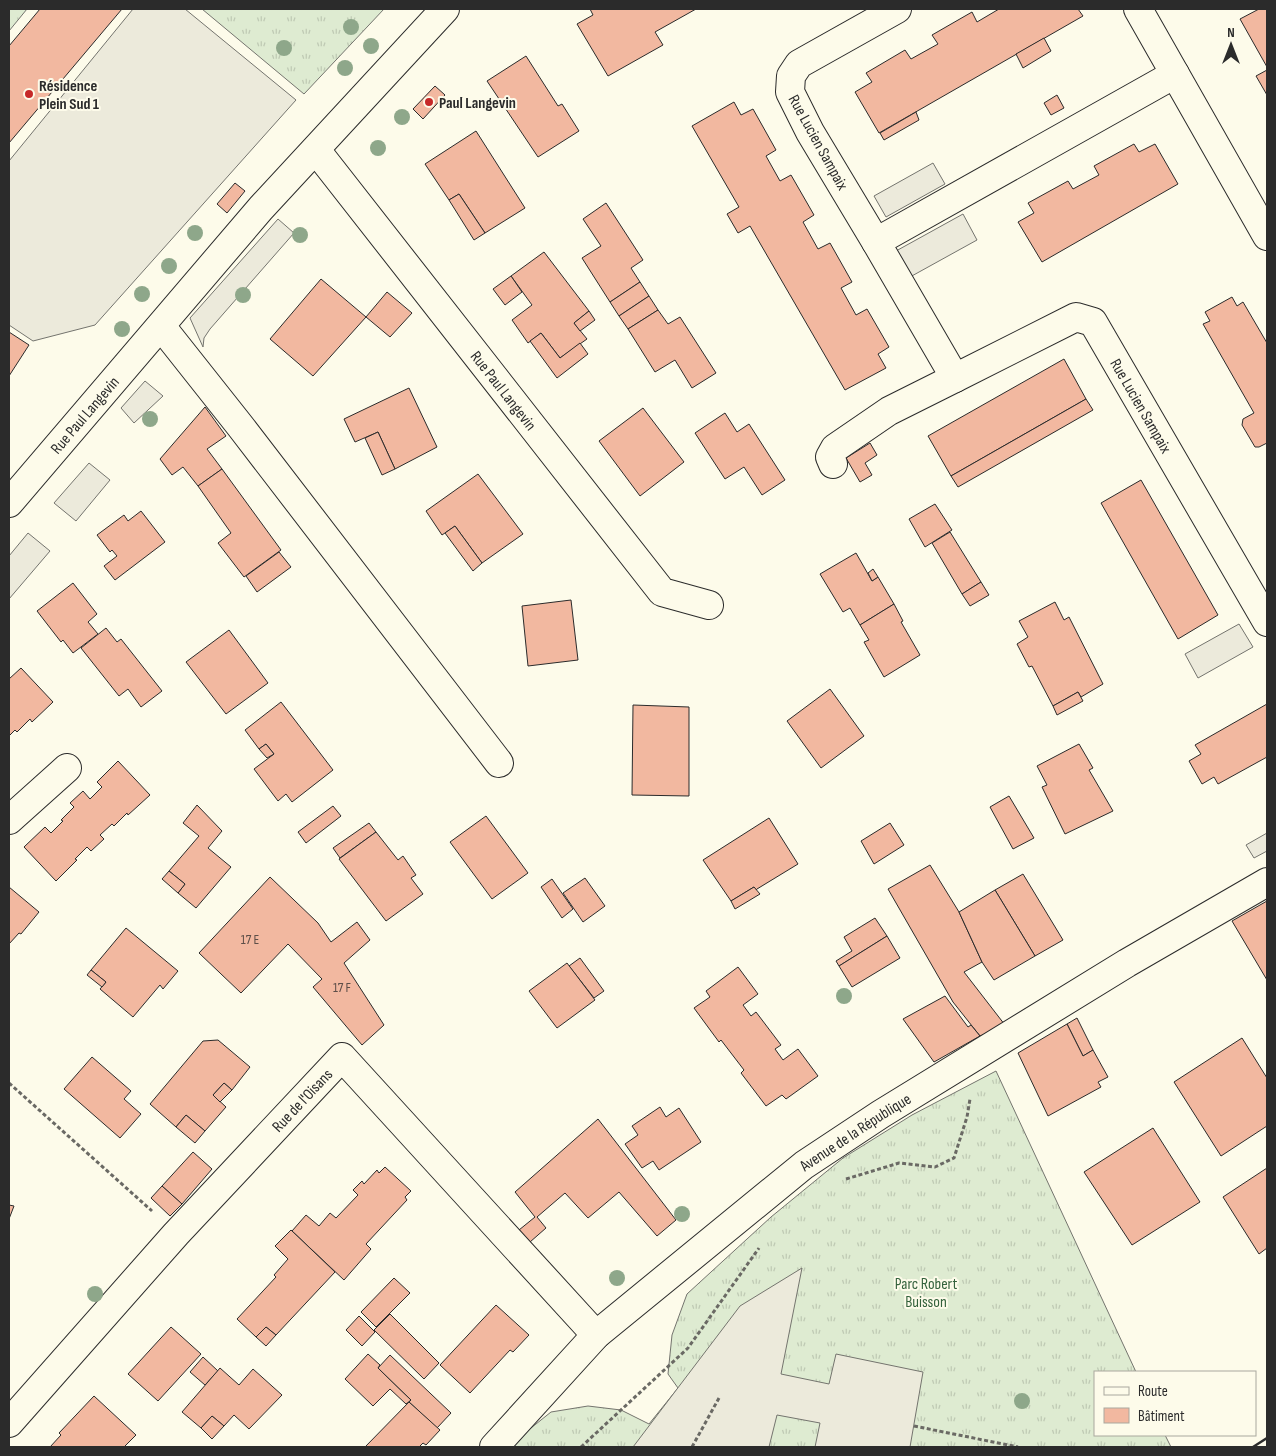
<svg xmlns="http://www.w3.org/2000/svg" width="1276" height="1456" font-family="'Sofia Sans Condensed',sans-serif">
  <style>
    .grass { fill: url(#grass-tufts); stroke: #74746e }
    .parking { fill: #eceadb; stroke: #74746e }
    .building { fill: #f2b8a0; stroke: #2b2b2b }
    .lines { fill: none; stroke-linecap: round; stroke-linejoin: round }
    .minor-casing { stroke: #2b2b2b; stroke-width: 30 }
    .path { stroke: #6a6964; stroke-width: 3; stroke-dasharray: 4 2.5; stroke-linecap: butt }
    .minor { stroke: #fdfbea; stroke-width: 28 }
    .wall { stroke: #2b2b2b; stroke-width: 2.5 }
    .tree { fill: #8ea78a }
    .poi-dot { fill: #c62828; stroke: #fdfbea; stroke-width: 2 }
    .labels { text-anchor: middle; stroke-width: 4; stroke-linejoin: round; paint-order: stroke }
    .number-label { font-size: 14px; fill: #5d4e48 }
    .poi-label { font-size: 16px; font-weight: bold; fill: #2b2b2b; stroke: #fdfbea; text-anchor: start }
    .street-label { font-size: 16px; fill: #2b2b2b; stroke: #fdfbea }
    .park-label { font-size: 16px; fill: #34623c; stroke: #fdfbea }
  </style>
  <defs>
    <pattern id="grass-tufts" width="24" height="20" patternUnits="userSpaceOnUse" patternTransform="scale(1.25)"><rect width="24" height="20" fill="#deebd1"/><path d="M3 7l-1-3M5 7V3M7 7l1-3M15 17l-1-3M17 17v-4M19 17l1-3" fill="none" stroke="#bfcab4"/></pattern>
  </defs>
  <rect width="100%" height="100%" fill="#fdfbea"/>
  <g class="grass">
    <path d="M9 9H27L9 31Z"/>
    <path d="M202 9H384L304 94Z"/>
    <path d="M996 1071 1136 1372H1095V1435H1165L1171 1447H512L526 1432 551 1412 588 1406 621 1410 649 1424 678 1388 668 1374 672 1335 687 1294 771 1217 843 1158 912 1115Z"/>
  </g>
  <g class="parking">
    <path d="M133 9H185L296 100 95 325 33 341 9 325V161Z"/>
    <path d="M933 163 945 184 886 217 874 196Z"/>
    <path d="M963 214 977 240 910 277 896 251Z"/>
    <path d="M278 219 294 233 210 329 204 338 203 347 190 318Z"/>
    <path d="M145 381 163 396 134 423 121 408Z"/>
    <path d="M89 463 110 480 76 521 54 503Z"/>
    <path d="M28 533 50 551 9 599V556Z"/>
    <path d="M1239 624 1253 647 1198 678 1185 654Z"/>
    <path d="M1267 833V851L1254 858 1246 845Z"/>
    <path d="M802 1268 781 1374 829 1384 836 1354 923 1372 910 1447H815L820 1423 777 1415 769 1447H633L740 1306Z"/>
  </g>
  <g class="building">
    <path d="M40 9H122L9 143V46Z"/>
    <path d="M590 9H696L655 32 663 45 608 76 577 24 593 15Z"/>
    <path d="M999 9H1078L1083 16 879 133 855 92 872 82 866 73 905 50 911 59 938 44 932 35 972 12 977 22Z"/>
    <path d="M1259 9H1267V67L1240 19Z"/>
    <path d="M1044 38 1051 51 1023 68 1016 54Z"/>
    <path d="M526 56 558 106 562 104 579 131 538 157 487 81Z"/>
    <path d="M1267 70V95L1256 76Z"/>
    <path d="M435 86 445 95 423 119 413 109Z"/>
    <path d="M1057 95 1064 108 1051 115 1044 103Z"/>
    <path d="M734 102 741 115 753 109 776 150 766 156 780 181 791 175 814 215 803 222 818 249 830 243 852 282 841 288 856 315 867 309 889 347 878 354 886 368 845 390 750 226 738 233 727 214 739 207 692 126Z"/>
    <path d="M916 112 919 120 884 140 880 133Z"/>
    <path d="M476 131 525 208 485 233 459 194 449 200 425 164Z"/>
    <path d="M1134 144 1139 152 1155 144 1178 184 1042 262 1018 222 1034 213 1028 203 1068 181 1073 189 1099 175 1094 166Z"/>
    <path d="M235 183 245 191 227 213 217 204Z"/>
    <path d="M459 194 485 233 474 240 449 200Z"/>
    <path d="M606 203 643 260 631 268 640 282 610 302 582 258 601 246 583 219Z"/>
    <path d="M544 252 589 311 574 323 587 339 560 358 541 333 528 343 512 320 532 305 511 276Z"/>
    <path d="M511 276 522 292 505 305 493 289Z"/>
    <path d="M321 279 366 317 313 376 270 339Z"/>
    <path d="M640 282 649 296 619 316 610 302Z"/>
    <path d="M387 292 412 313 390 337 366 317Z"/>
    <path d="M649 296 658 310 628 329 619 316Z"/>
    <path d="M1232 297 1237 306 1243 302 1267 343V443L1259 447H1255L1242 425 1243 419 1254 413 1203 324 1210 321 1205 312Z"/>
    <path d="M658 310 668 324 680 317 716 373 692 388 675 360 655 372 628 329Z"/>
    <path d="M589 311 595 320 580 331 574 323Z"/>
    <path d="M9 332 29 345 9 376Z"/>
    <path d="M541 333 560 358 580 343 588 354 557 378 530 341Z"/>
    <path d="M1064 359 1086 399 951 476 928 436Z"/>
    <path d="M409 388 437 447 395 469 378 432 355 442 344 419Z"/>
    <path d="M1086 399 1093 410 958 487 951 476Z"/>
    <path d="M205 407 226 436 207 449 222 469 198 486 183 467 172 475 160 459Z"/>
    <path d="M643 408 684 462 640 496 599 441Z"/>
    <path d="M725 413 737 432 749 424 785 480 762 495 744 467 725 479 695 433Z"/>
    <path d="M378 432 395 469 382 475 365 438Z"/>
    <path d="M870 443 877 455 865 463 872 475 860 482 846 458Z"/>
    <path d="M222 469 281 550 244 577 218 543 231 533 198 486Z"/>
    <path d="M478 474 523 534 482 563 455 526 442 535 426 511Z"/>
    <path d="M1141 480 1218 615 1178 639 1101 503Z"/>
    <path d="M935 504 952 530 925 547 909 519Z"/>
    <path d="M141 511 165 542 115 580 104 566 117 556 112 550 110 552 97 535 124 515 128 521Z"/>
    <path d="M455 526 482 563 473 571 445 533Z"/>
    <path d="M950 532 981 582 962 594 932 543Z"/>
    <path d="M279 552 291 567 257 592 246 576Z"/>
    <path d="M856 553 872 581 878 577 894 604 860 625 850 608 843 612 820 574Z"/>
    <path d="M873 569 878 577 872 581 868 573Z"/>
    <path d="M981 582 989 595 970 606 962 594Z"/>
    <path d="M73 583 97 614 88 622 98 634 73 653 63 640 61 642 37 611Z"/>
    <path d="M571 600 578 660 528 666 522 606Z"/>
    <path d="M1055 602 1064 620 1069 617 1103 684 1081 697 1078 692 1053 706 1032 666 1029 667 1017 644 1028 637 1019 621Z"/>
    <path d="M894 604 903 621 901 622 920 655 884 677 864 642 869 640 860 625Z"/>
    <path d="M106 628 117 642 121 639 162 691 141 707 128 689 119 696 81 648Z"/>
    <path d="M229 630 268 683 226 714 186 662Z"/>
    <path d="M21 668 53 702 32 722 30 719 17 732 15 730 9 736V679Z"/>
    <path d="M830 689 864 736 821 768 787 721Z"/>
    <path d="M1078 692 1083 701 1057 715 1053 706Z"/>
    <path d="M281 702 333 770 292 802 286 794 278 801 254 769 274 754 266 744 259 749 245 730Z"/>
    <path d="M1267 704V757L1218 784 1214 777 1202 784 1189 761 1201 754 1195 745Z"/>
    <path d="M633 705 689 707V796L632 795Z"/>
    <path d="M266 744 274 754 267 758 259 749Z"/>
    <path d="M1079 744 1093 768 1089 770 1113 811 1065 834 1042 787 1047 785 1037 766Z"/>
    <path d="M118 761 150 795 128 815 127 813 114 826 112 824 100 835 104 839 91 851 87 847 75 859 77 860 56 881 24 847 45 827 51 833 63 821 61 820 74 807 70 803 83 791 90 799 102 787 97 782Z"/>
    <path d="M1009 796 1034 838 1013 849 990 807Z"/>
    <path d="M197 805 222 831 208 848 231 867 196 908 178 893 185 884 169 871 199 836 183 823Z"/>
    <path d="M333 806 341 816 306 843 298 832Z"/>
    <path d="M486 816 528 873 492 899 450 842Z"/>
    <path d="M769 818 798 864 757 889 756 890 754 887 731 901 703 860Z"/>
    <path d="M369 823 376 832 340 858 333 848Z"/>
    <path d="M890 823 904 845 874 864 861 841Z"/>
    <path d="M376 832 398 860 403 856 416 875 411 878 423 894 386 921 339 859Z"/>
    <path d="M930 865 959 912 982 962 964 972 1005 1025 980 1036 953 1002 888 889Z"/>
    <path d="M169 871 185 884 178 893 162 879Z"/>
    <path d="M1023 874 1063 940 1035 956 995 890Z"/>
    <path d="M270 877 318 923 331 942 357 922 370 940 344 963 384 1025 362 1045 313 987 322 979 288 944 241 993 199 953Z"/>
    <path d="M585 878 605 906 583 922 563 893Z"/>
    <path d="M552 879 573 909 562 918 541 887Z"/>
    <path d="M9 887 39 912 21 934 19 933 9 944Z"/>
    <path d="M754 887 760 894 735 909 731 901Z"/>
    <path d="M995 890 1035 956 994 980 982 962 959 912Z"/>
    <path d="M1267 901V980L1232 921Z"/>
    <path d="M875 918 887 936 839 966 836 961 852 951 844 937Z"/>
    <path d="M126 928 178 971 163 989 160 985 133 1017 100 989 106 982 91 970Z"/>
    <path d="M887 936 900 958 852 987 839 966Z"/>
    <path d="M580 958 604 991 594 998 569 966Z"/>
    <path d="M567 963 595 1000 557 1028 529 991Z"/>
    <path d="M738 967 758 994 743 1005 751 1016 756 1012 781 1045 775 1049 783 1060 798 1049 818 1076 786 1099 782 1095 766 1106 741 1073 744 1070 721 1040 719 1042 694 1008 710 997 706 991Z"/>
    <path d="M91 970 106 982 102 987 87 975Z"/>
    <path d="M945 996 968 1027 971 1025 980 1036 934 1062 903 1019Z"/>
    <path d="M1077 1018 1093 1050 1083 1056 1067 1024Z"/>
    <path d="M1067 1024 1083 1056 1093 1050 1108 1077 1098 1082 1101 1087 1048 1116 1018 1053Z"/>
    <path d="M1242 1038 1267 1078V1126L1221 1156 1174 1082Z"/>
    <path d="M218 1040 250 1067 232 1090 224 1083 213 1095 226 1107 205 1131 186 1115 176 1127 150 1104 203 1041Z"/>
    <path d="M92 1057 131 1091 124 1099 141 1114 120 1138 64 1089Z"/>
    <path d="M224 1083 232 1090 220 1102 213 1095Z"/>
    <path d="M660 1107 666 1117 679 1108 701 1142 659 1170 653 1161 642 1168 625 1144 638 1135 632 1126Z"/>
    <path d="M186 1115 205 1131 195 1143 176 1127Z"/>
    <path d="M598 1119 676 1220 657 1236 619 1192 588 1218 565 1193 537 1217 546 1228 530 1242 519 1230 535 1217 515 1192Z"/>
    <path d="M1153 1128 1200 1202 1132 1245 1084 1172Z"/>
    <path d="M193 1152 212 1169 182 1204 162 1186Z"/>
    <path d="M385 1167 411 1191 405 1197 407 1200 366 1244 371 1249 344 1280 292 1231 306 1215 319 1226 330 1213 336 1218 358 1195 353 1190 362 1181 364 1184 377 1170 379 1173Z"/>
    <path d="M1267 1168V1248L1259 1254 1223 1197Z"/>
    <path d="M162 1186 182 1204 170 1216 151 1198Z"/>
    <path d="M9 1205 14 1206 9 1219Z"/>
    <path d="M291 1230 335 1272 276 1335 266 1327 256 1337 237 1319 276 1277 274 1275 288 1259 275 1246Z"/>
    <path d="M394 1278 410 1293 376 1327 361 1312Z"/>
    <path d="M496 1305 529 1335 513 1352 510 1350 470 1393 440 1365Z"/>
    <path d="M390 1314 439 1363 424 1379 374 1330Z"/>
    <path d="M359 1316 375 1332 362 1346 346 1330Z"/>
    <path d="M171 1327 201 1354 158 1401 128 1374Z"/>
    <path d="M266 1327 276 1335 266 1346 256 1337Z"/>
    <path d="M368 1354 380 1365 378 1368 411 1400 406 1404 390 1389 373 1406 345 1379Z"/>
    <path d="M390 1355 451 1413 437 1428 409 1402 411 1400 378 1368Z"/>
    <path d="M203 1357 218 1371 205 1385 190 1372Z"/>
    <path d="M220 1368 239 1385 253 1369 282 1395 249 1429 234 1415 224 1426 212 1416 201 1428 182 1412Z"/>
    <path d="M94 1396 136 1435 124 1447H50L61 1435 59 1433Z"/>
    <path d="M409 1402 440 1430 426 1445 423 1443 419 1447H365Z"/>
    <path d="M212 1416 224 1426 212 1439 201 1428Z"/>
  </g>
  <g class="lines">
    <g class="minor-casing">
      <g id="minor">
        <path d="M1138 9 1267 236"/>
        <path id="s1" d="M1175 74 876 242 955 378 1076 317 1093 322 1267 622"/>
        <path id="s2" d="M316 150 662 592 709 605"/>
        <path d="M876 242 810 132 790 92 791 76 799 64 897 9"/>
        <path d="M161 326 241 427 499 763"/>
        <path d="M833 464 830 457 835 448 889 411 955 378"/>
        <path id="s3" d="M9 503 261 208 445 9"/>
        <path d="M9 820 67 768"/>
        <path id="s4" d="M9 1423 176 1234 342 1057 596 1335"/>
        <path id="s5" d="M494 1447 596 1335 804 1165 881 1114 1127 963 1267 882"/>
      </g>
    </g>
    <g class="path">
      <path d="M9 1083 152 1211"/>
      <path d="M846 1179 899 1163 935 1167 954 1158 967 1117 970 1099"/>
      <path d="M914 1426 1018 1447"/>
      <path d="M581 1447 688 1348 759 1248"/>
      <path d="M692 1447 719 1398"/>
    </g>
    <use href="#minor" class="minor"/>
    <path class="wall" d="M1253 1447 1267 1438"/>
  </g>
  <g class="tree">
    <circle cx="351" cy="27" r="8"/>
    <circle cx="371" cy="46" r="8"/>
    <circle cx="284" cy="48" r="8"/>
    <circle cx="345" cy="68" r="8"/>
    <circle cx="402" cy="117" r="8"/>
    <circle cx="378" cy="148" r="8"/>
    <circle cx="195" cy="233" r="8"/>
    <circle cx="300" cy="235" r="8"/>
    <circle cx="169" cy="266" r="8"/>
    <circle cx="142" cy="294" r="8"/>
    <circle cx="243" cy="295" r="8"/>
    <circle cx="122" cy="329" r="8"/>
    <circle cx="150" cy="419" r="8"/>
    <circle cx="844" cy="996" r="8"/>
    <circle cx="682" cy="1214" r="8"/>
    <circle cx="617" cy="1278" r="8"/>
    <circle cx="95" cy="1294" r="8"/>
    <circle cx="1022" cy="1401" r="8"/>
  </g>
  <g class="poi-dot">
    <circle cx="29" cy="94" r="5"/>
    <circle cx="429" cy="102" r="5"/>
  </g>
  <g class="labels">
    <g class="number-label">
      <text x="250" y="944">17 E</text>
      <text x="342" y="992">17 F</text>
    </g>
    <g class="poi-label">
      <text x="39" y="91">Résidence<tspan x="39" dy="18">Plein Sud 1</tspan></text>
      <text x="439" y="108">Paul Langevin</text>
    </g>
    <g class="street-label">
      <text transform="translate(819 142) rotate(61)" y="6">Rue Lucien Sampaix</text>
      <text dy="6" stroke="none"><textPath href="#s2" startOffset="305">Rue Paul Langevin</textPath></text>
      <text dy="6" stroke="none"><textPath href="#s1" startOffset="750">Rue Lucien Sampaix</textPath></text>
      <text dy="6" stroke="none"><textPath href="#s3" startOffset="116">Rue Paul Langevin</textPath></text>
      <text dy="6" stroke="none"><textPath href="#s4" startOffset="436">Rue de l'Oisans</textPath></text>
      <text dy="6" stroke="none"><textPath href="#s5" startOffset="481">Avenue de la République</textPath></text>
    </g>
    <g class="park-label">
      <text x="926" y="1289">Parc Robert<tspan x="926" dy="18">Buisson</tspan></text>
    </g>
  </g>
  <rect width="1276" height="1456" fill="none" stroke="#2b2b2b" stroke-width="20"/>
  <rect x="1094" y="1371" width="162" height="65" fill="#fdfbea" stroke="#a9a89e"/>
  <rect x="1104" y="1387" width="25" height="8" fill="#fdfbea" stroke="#a9a89e"/>
  <text x="1138" y="1396" font-size="15" fill="#2b2b2b">Route</text>
  <rect x="1104" y="1408" width="25" height="15" fill="#f2b8a0" stroke="#a9a89e"/>
  <text x="1138" y="1421" font-size="15" fill="#2b2b2b">Bâtiment</text>
  <g transform="translate(1231 45)" stroke="#fdfbea" stroke-width="4" paint-order="stroke">
  <path d="M0-4L9 19L0 12L-9 19Z" fill="#2b2b2b"/>
  <text y="-8" font-size="14" font-weight="bold" text-anchor="middle" fill="#2b2b2b">N</text>
  </g>
</svg>
